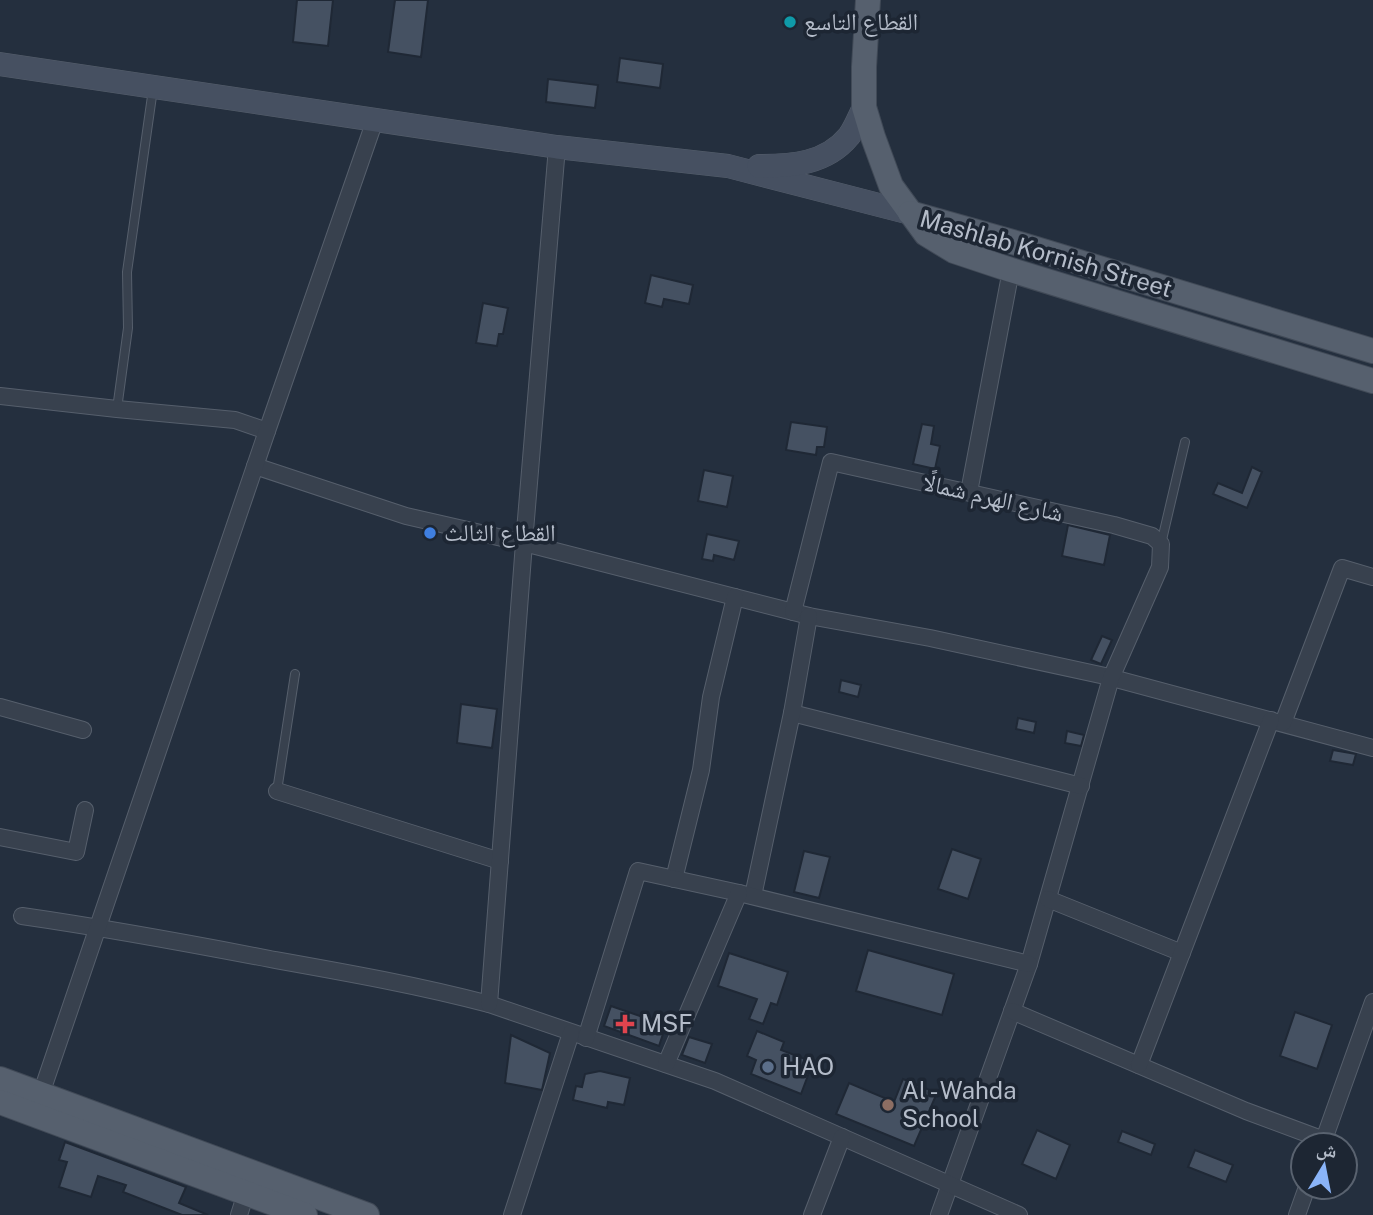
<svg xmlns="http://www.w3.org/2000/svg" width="1373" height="1215" font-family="'Public Sans','Noto Naskh Arabic',sans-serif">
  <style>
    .building { fill: #455162; stroke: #1f2835; stroke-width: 2 }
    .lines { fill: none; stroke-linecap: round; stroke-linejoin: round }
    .service-casing { stroke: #565f6c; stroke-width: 10 }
    .minor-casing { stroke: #565f6c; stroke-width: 18 }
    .secondary-casing { stroke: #565f6c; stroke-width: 24 }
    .primary-casing { stroke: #414a57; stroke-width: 26 }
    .service { stroke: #38414e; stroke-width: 8 }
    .minor { stroke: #38414e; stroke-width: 16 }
    .secondary { stroke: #465061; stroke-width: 23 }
    .primary { stroke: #56606e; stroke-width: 24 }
    .culture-dot { fill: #0f9aa8; stroke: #1d2633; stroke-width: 2.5 }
    .shop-dot { fill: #3f7fe0; stroke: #1d2633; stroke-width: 2.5 }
    .health-dot { fill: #e0444e; stroke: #1d2633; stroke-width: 2.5 }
    .service-dot { fill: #5c6f8a; stroke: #1d2633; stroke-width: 2.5 }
    .education-dot { fill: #8d6e63; stroke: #1d2633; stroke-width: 2.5 }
    .labels { text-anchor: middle; stroke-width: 7; stroke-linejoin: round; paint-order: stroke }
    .poi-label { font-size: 24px; fill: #b4bcc9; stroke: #1d2633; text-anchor: start }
    .street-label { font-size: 24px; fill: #b4bcc9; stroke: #1d2633 }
  </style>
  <rect width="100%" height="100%" fill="#242f3e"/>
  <g class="building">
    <path d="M297 0H333L328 46 293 42Z"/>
    <path d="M395 0H428L421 57 388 52Z"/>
    <path d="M620 58 663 64 660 88 617 82Z"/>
    <path d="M548 79 598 85 595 108 546 102Z"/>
    <path d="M651 275 693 285 689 304 664 299 662 307 645 303Z"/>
    <path d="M483 303 508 308 503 334H499L497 346 476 343Z"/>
    <path d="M791 422 827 427 824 447H817L816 455 786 450Z"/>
    <path d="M922 424 934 426 931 444 940 446 935 469 913 464Z"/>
    <path d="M1252 467 1262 472 1247 508 1213 494 1218 483 1242 493Z"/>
    <path d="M704 470 733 476 727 507 698 501Z"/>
    <path d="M1068 525 1110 535 1104 565 1062 556Z"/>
    <path d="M707 534 739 541 734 560 714 555 713 561 702 559Z"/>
    <path d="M1102 636 1112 640 1101 664 1091 660Z"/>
    <path d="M841 680 861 685 858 697 839 692Z"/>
    <path d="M461 704 497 709 492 748 457 743Z"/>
    <path d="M1018 718 1036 722 1034 733 1016 729Z"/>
    <path d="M1067 731 1084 735 1081 746 1065 743Z"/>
    <path d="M1333 750 1356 754 1353 765 1330 761Z"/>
    <path d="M952 849 981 859 968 899 938 889Z"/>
    <path d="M804 851 830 857 819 898 794 892Z"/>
    <path d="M868 950 954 974 942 1015 856 991Z"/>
    <path d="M729 953 788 972 777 1005 771 1003 763 1024 749 1019 757 999 718 986Z"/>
    <path d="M611 1006 666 1025 659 1046 604 1026Z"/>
    <path d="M1295 1012 1332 1025 1317 1069 1280 1056Z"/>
    <path d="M757 1031 784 1042 781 1050 813 1062 801 1094 751 1074 756 1060 747 1056Z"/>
    <path d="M511 1035 550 1053 542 1090 505 1083Z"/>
    <path d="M689 1037 712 1044 705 1063 682 1055Z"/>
    <path d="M600 1071 630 1078 624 1105 608 1102 607 1108 573 1100 576 1086 582 1087 585 1074Z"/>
    <path d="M903 1079 937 1093 914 1146 836 1114 849 1083 894 1102Z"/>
    <path d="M1037 1130 1070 1145 1056 1179 1022 1164Z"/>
    <path d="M1122 1131 1155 1144 1151 1155 1118 1142Z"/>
    <path d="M65 1142 186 1187 179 1203 208 1215H182L123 1192 126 1185 98 1176 91 1197 59 1187 67 1162 59 1160Z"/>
    <path d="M1195 1150 1233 1165 1226 1182 1188 1167Z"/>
  </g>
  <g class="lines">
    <g class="service-casing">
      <g id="service">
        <path d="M117 409 128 328 127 272 153 89"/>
        <path d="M1161 544 1185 442"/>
        <path d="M277 791 295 674"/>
      </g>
    </g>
    <g class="minor-casing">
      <g id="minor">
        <path d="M0 396 117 409 235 420 267 431"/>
        <path d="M255 466 406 516 524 543 809 616 930 638 1105 676 1373 748"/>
        <path d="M969 492 1011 270"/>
        <path d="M793 612 831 462 1114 525 1152 536 1161 544 1160 567 1111 678 1029 964 939 1215"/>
        <path d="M0 707 83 730"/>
        <path d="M792 713 1081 786"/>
        <path d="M1283 723 1342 568 1373 577"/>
        <path d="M277 791 500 861"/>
        <path d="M0 837 76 852 85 810"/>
        <path d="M674 879 701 770 711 697 735 597"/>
        <path d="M753 896 792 713 809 616"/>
        <path d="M1048 899 1182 953"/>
        <path d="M22 916C105 928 187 943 270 959 343 972 417 985 489 1004L715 1081 1019 1215"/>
        <path d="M489 1004 524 543 557 147"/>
        <path d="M1012 1011 1246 1111 1324 1140"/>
        <path d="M586 1038 638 871 739 893 1029 964"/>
        <path d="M666 1064 739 893"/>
        <path d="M1139 1065 1271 720"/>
        <path d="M41 1094 267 431 375 120"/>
        <path d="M1322 1145 1373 1002"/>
        <path d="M239 1215 246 1193"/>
        <path d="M512 1215 571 1033"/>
        <path d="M812 1215 842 1137"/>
        <path d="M1297 1215 1307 1187"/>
      </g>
    </g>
    <g class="secondary-casing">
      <g id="secondary">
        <path d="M0 64 557 147 728 166 910 213"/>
        <path d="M759 166C792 166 826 164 849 136 855 128 859 117 864 107"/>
      </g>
    </g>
    <g class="primary-casing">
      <g id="primary">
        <path d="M868 0 864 67V107L873 137 891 186 926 234 954 251 1011 270 1373 381"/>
        <path d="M910 213 1023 245 1373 351"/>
        <path d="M0 1079 367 1215"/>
        <path d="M0 1102 305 1215"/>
      </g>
    </g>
    <use href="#service" class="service"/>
    <use href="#minor" class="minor"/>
    <use href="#secondary" class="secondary"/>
    <use href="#primary" class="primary"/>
  </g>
  <circle class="culture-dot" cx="790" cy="22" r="7"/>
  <circle class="shop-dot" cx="430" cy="533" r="7"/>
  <path class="health-dot" d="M621.5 1013.5h7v7h7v7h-7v7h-7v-7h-7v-7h7z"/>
  <circle class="service-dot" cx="768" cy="1067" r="7"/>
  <circle class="education-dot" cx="888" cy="1105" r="7"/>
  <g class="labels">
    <g class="poi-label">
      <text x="804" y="30">القطاع التاسع</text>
      <text x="444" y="541">القطاع الثالث</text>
      <text x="641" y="1032">MSF</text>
      <text x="782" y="1075">HAO</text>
      <text x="902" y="1099">Al - Wahda<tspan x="902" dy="28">School</tspan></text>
    </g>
    <g class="street-label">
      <text transform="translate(1046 254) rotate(16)" y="8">Mashlab Kornish Street</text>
      <text transform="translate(993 498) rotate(13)" y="8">شارع الهرم شمالًا</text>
    </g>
  </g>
  <g transform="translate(1324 1166) rotate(10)"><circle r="33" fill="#1d2633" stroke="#59626f" stroke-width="2"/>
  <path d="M0-5L12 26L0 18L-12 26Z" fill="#8ab4f8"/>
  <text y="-10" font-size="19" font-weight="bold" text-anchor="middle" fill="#b4bcc9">ش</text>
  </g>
</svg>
